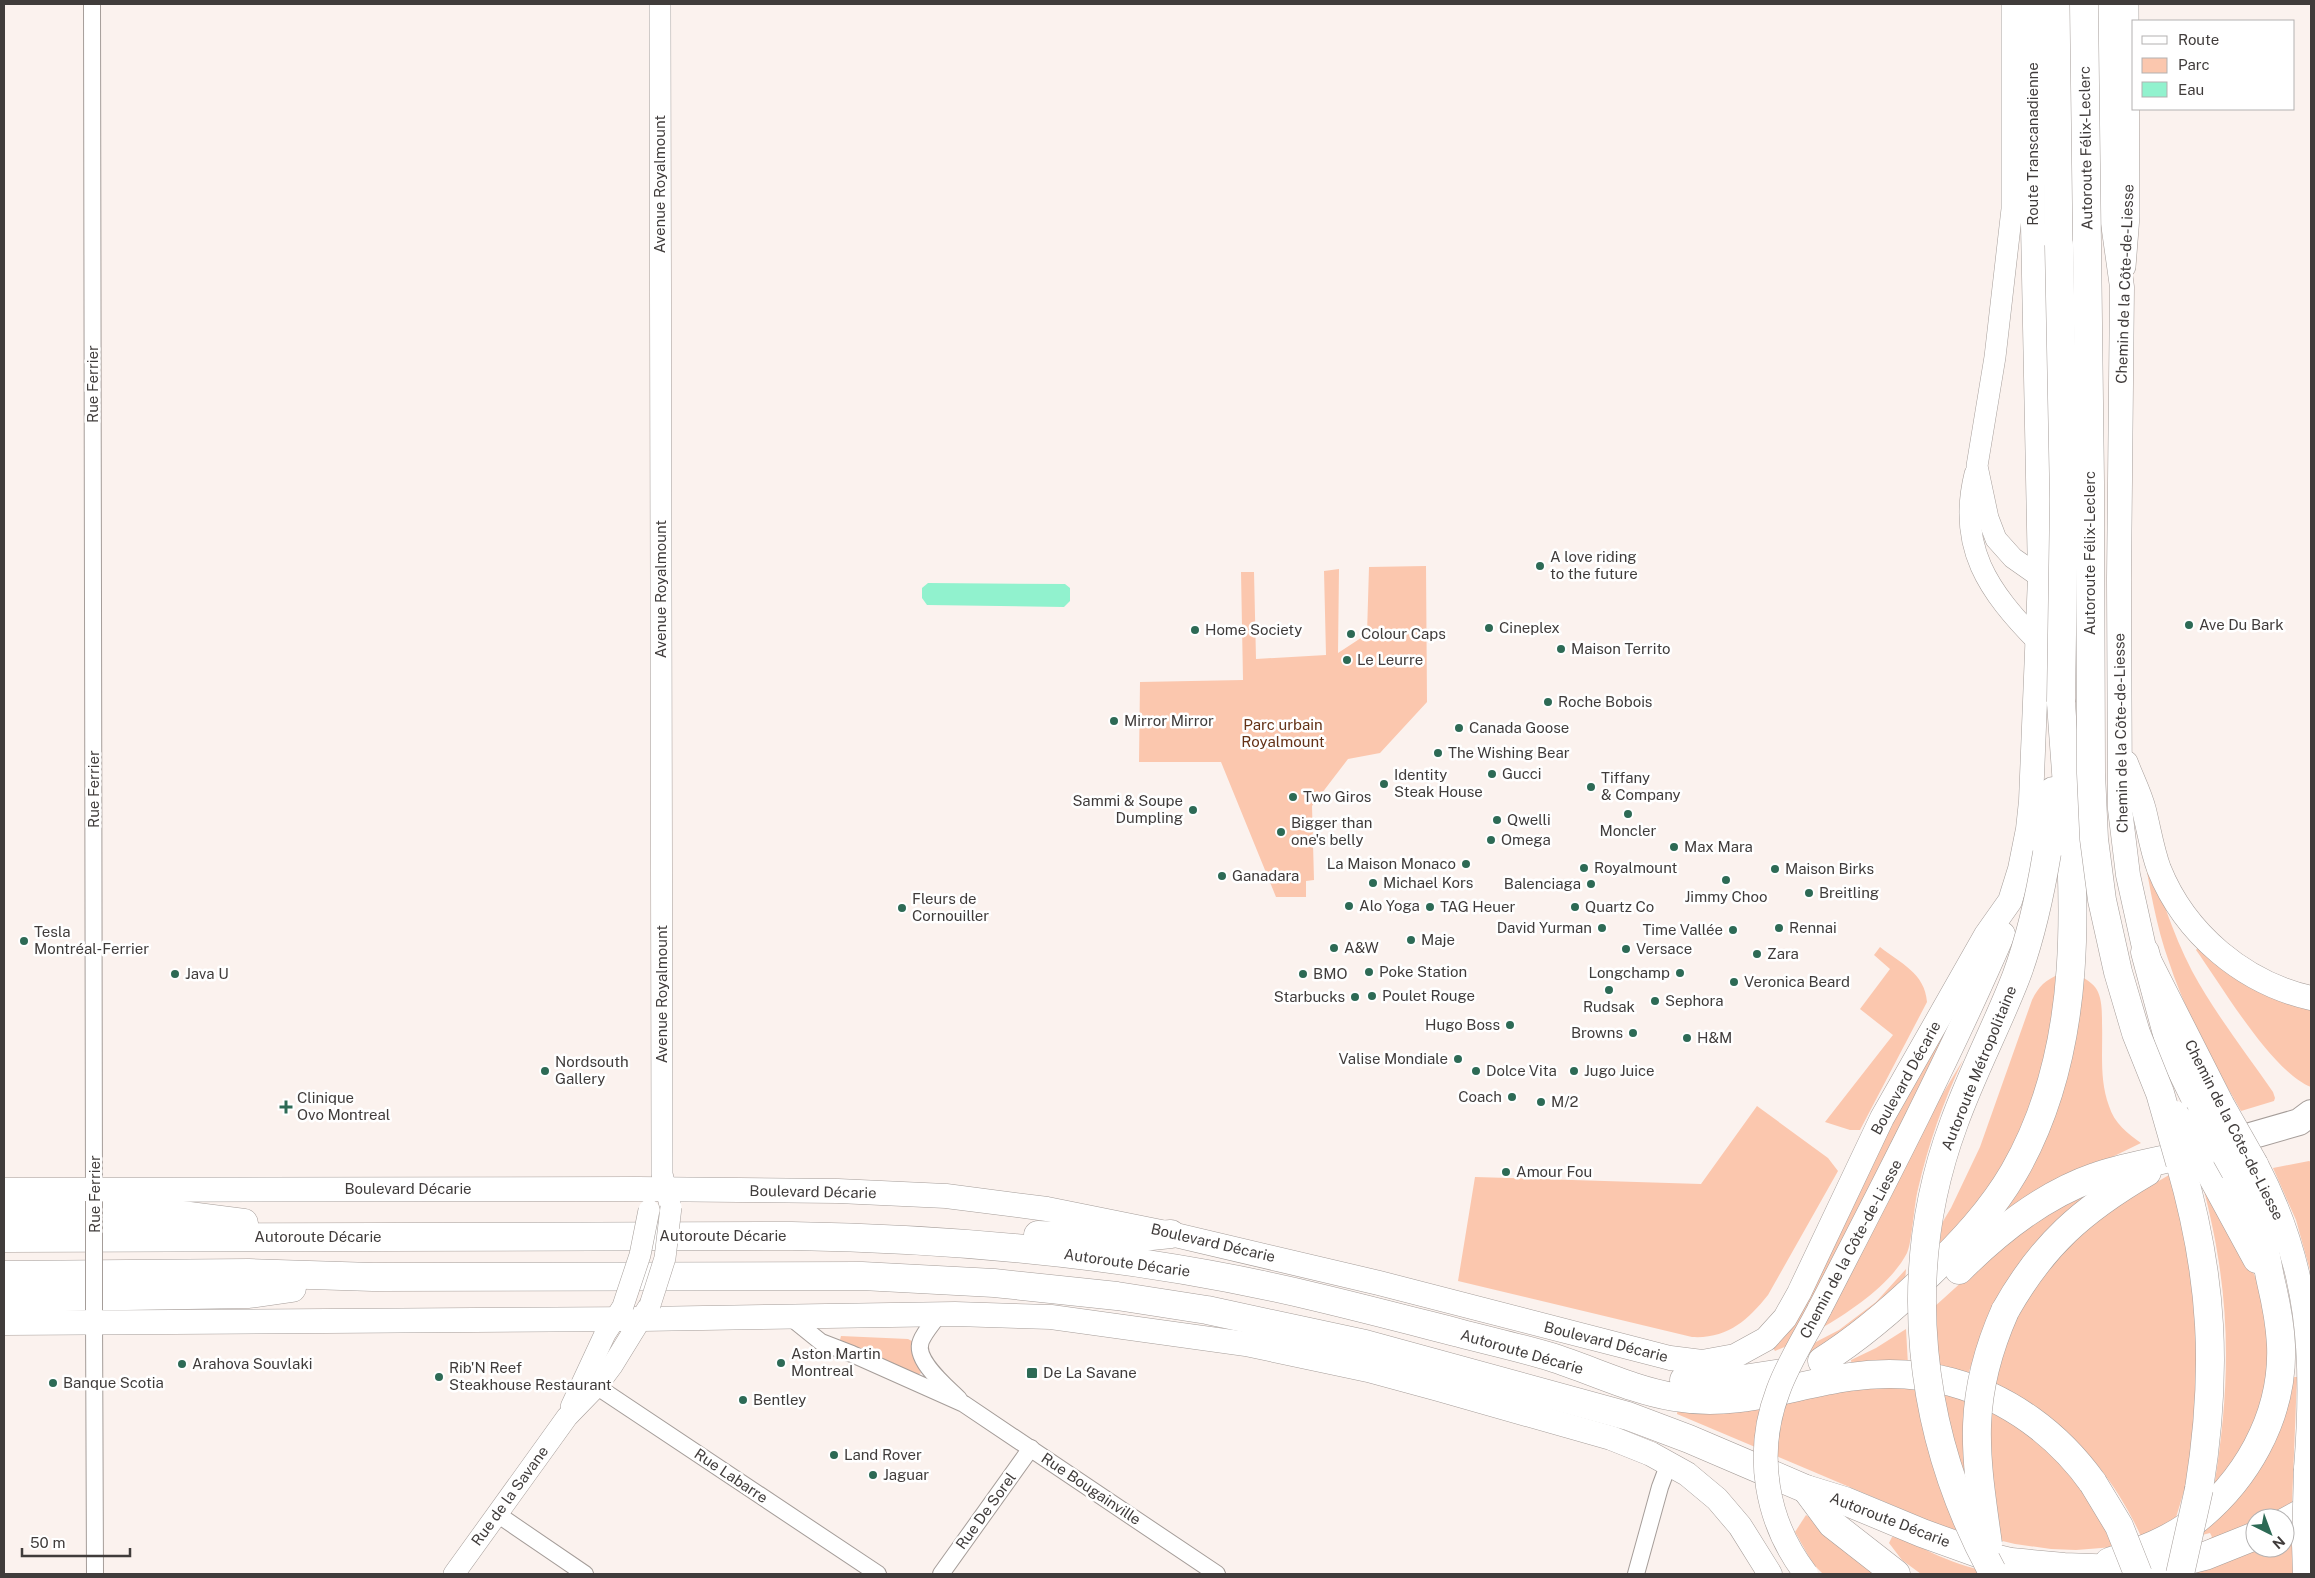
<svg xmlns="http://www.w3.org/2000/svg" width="2315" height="1578" font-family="'Public Sans',sans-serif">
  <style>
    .green { fill: #fbc7ae }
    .water { fill: #91f2ce }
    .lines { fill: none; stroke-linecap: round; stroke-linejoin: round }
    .minor-casing { stroke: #a59d99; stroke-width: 18 }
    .tertiary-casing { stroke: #a59d99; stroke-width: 22 }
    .secondary-casing { stroke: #a59d99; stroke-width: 25 }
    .primary-casing { stroke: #a59d99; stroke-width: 28 }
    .motorway-casing { stroke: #a59d99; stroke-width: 29 }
    .minor { stroke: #fff; stroke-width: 16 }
    .tertiary { stroke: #fff; stroke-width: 21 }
    .secondary { stroke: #fff; stroke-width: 24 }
    .primary { stroke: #fff; stroke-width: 26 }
    .motorway { stroke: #fff; stroke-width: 28 }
    .minor-bridge-casing { stroke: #a59d99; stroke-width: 18; stroke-linecap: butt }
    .tertiary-bridge-casing { stroke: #a59d99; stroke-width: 22; stroke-linecap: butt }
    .secondary-bridge-casing { stroke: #a59d99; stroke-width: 25; stroke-linecap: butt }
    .motorway-bridge-casing { stroke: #a59d99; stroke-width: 29; stroke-linecap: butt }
    .minor-bridge { stroke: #fff; stroke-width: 16 }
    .tertiary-bridge { stroke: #fff; stroke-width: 21 }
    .secondary-bridge { stroke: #fff; stroke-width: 24 }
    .motorway-bridge { stroke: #fff; stroke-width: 28 }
    .poi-dot { fill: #2d6a55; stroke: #fff; stroke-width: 2 }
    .labels { text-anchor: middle; stroke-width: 5; stroke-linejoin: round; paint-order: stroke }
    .street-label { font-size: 15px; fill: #403c3b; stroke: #fff }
    .poi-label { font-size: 15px; fill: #403c3b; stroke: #fff; text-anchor: start }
    .park-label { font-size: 15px; fill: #643217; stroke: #fff }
  </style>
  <rect width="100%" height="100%" fill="#fbf2ee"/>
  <g class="green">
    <path d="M1426 566 1427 702 1380 753 1348 759 1312 806 1314 880 1306 881V897H1276L1221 762H1139L1140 682 1243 680 1241 572H1254L1256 659 1326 655 1324 571 1339 569 1338 653 1367 634 1369 567Z"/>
    <path d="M2147 849C2159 891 2172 932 2192 971 2214 1012 2246 1053 2273 1092L2275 1098 2274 1101 2241 1111C2214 1064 2186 1014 2169 962 2156 926 2150 888 2143 850Z"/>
    <path d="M2200 945 2285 1002 2311 1010V1087C2271 1071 2222 986 2196 950Z"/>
    <path d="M1880 947C1900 963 1925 973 1927 1002L1860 1130H1850L1825 1122 1893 1035 1860 1009 1890 969 1874 955Z"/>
    <path d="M2060 974 2046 1073 1994 1188 1937 1258 1942 1223 1951 1208 1980 1147 2032 1000C2039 986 2045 980 2060 974Z"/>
    <path d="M2082 977C2089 981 2095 985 2098 992 2102 1001 2102 1013 2102 1023 2103 1051 2099 1079 2109 1106 2114 1123 2128 1134 2141 1143L2073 1176 2009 1215 2002 1209Z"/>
    <path d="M1944 1028 1949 1031 1789 1345 1775 1351 1772 1346Z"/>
    <path d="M1963 1060C1943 1102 1928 1145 1918 1189 1914 1204 1912 1243 1907 1253 1891 1284 1851 1311 1822 1328L1930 1115Z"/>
    <path d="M1757 1106 1828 1158 1838 1171 1768 1295C1747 1321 1727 1339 1692 1337L1458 1281 1475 1177 1701 1184Z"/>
    <path d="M2309 1161 2311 1162V1274L2296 1220 2273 1168Z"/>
    <path d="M2169 1175 2178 1205 2195 1288 2197 1395 2187 1481 2174 1524 2143 1541C2124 1496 2091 1450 2052 1420 2035 1405 2013 1395 1994 1384 2001 1359 2007 1332 2019 1308 2051 1246 2111 1208 2169 1175Z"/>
    <path d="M2202 1183 2222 1213 2257 1280 2262 1293 2270 1350 2263 1403 2235 1463 2214 1487C2232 1376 2231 1292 2202 1183Z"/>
    <path d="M2087 1194 2091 1199 1982 1337 1968 1374 1938 1367 1933 1308 1997 1250 2055 1210Z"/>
    <path d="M1906 1269 1905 1283 1819 1350 1809 1354 1814 1343 1839 1330 1876 1302Z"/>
    <path d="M1906 1329 1908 1365 1852 1367 1851 1360 1876 1348Z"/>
    <path d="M841 1336 908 1339 914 1342V1357L921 1373 918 1375 840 1340Z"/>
    <path d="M2292 1377H2297L2292 1503 2268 1518H2255V1523L2200 1544 2212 1537 2210 1533 2202 1535 2203 1529Z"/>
    <path d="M1914 1383 1998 1410 2060 1459 2097 1511 2114 1547 2076 1550 2051 1549 2015 1544 1944 1527 1677 1414 1678 1406Z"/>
    <path d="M1806 1515 1885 1574H1823L1813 1564 1795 1532Z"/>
    <path d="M2292 1531 2293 1574H2192L2193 1571 2256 1548H2285V1535Z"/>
    <path d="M1892 1537C1909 1538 1924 1550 1939 1556 1957 1564 1976 1569 1995 1574H1921L1902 1560 1889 1543Z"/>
  </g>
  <path class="water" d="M928 583 1065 584 1070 588V601L1064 607 927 605 922 598V588Z"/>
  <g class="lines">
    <g class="minor-casing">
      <g id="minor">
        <path d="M92 4 94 1199"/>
        <path d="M94 1314 95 1574"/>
        <path d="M939 1314C934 1322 925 1331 921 1341 913 1360 947 1387 959 1399"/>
        <path d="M790 1317 821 1342 852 1354 964 1404 1217 1574"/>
        <path d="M587 1380 878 1574"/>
        <path d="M497 1514 585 1574"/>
        <path d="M941 1574 1031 1448"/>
        <path d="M1636 1574 1660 1487 1669 1463"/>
      </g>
    </g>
    <g class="tertiary-casing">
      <g id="tertiary">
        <path d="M660 4 662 1157V1174L670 1205"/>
        <path d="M2012 4V209L1995 357 1977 466 1988 518 1996 539 2013 558 2040 577"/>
        <path d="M2125 267 2129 216 2128 4"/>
        <path d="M1975 474C1957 547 1988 591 2038 642"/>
        <path d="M571 1407 605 1334 622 1308"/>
        <path d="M454 1574 567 1417 597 1386 612 1366 649 1306"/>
      </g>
    </g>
    <g class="secondary-casing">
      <g id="secondary">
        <path d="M2109 4 2112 216 2122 287 2119 579 2120 809 2128 875 2145 952 2222 1104"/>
        <path d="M2126 763C2132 779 2140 794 2144 810 2149 830 2152 850 2159 869 2185 934 2244 983 2311 998"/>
        <path d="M2256 1164C2310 1267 2315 1356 2306 1469"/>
        <path d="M4 1190 638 1189 838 1191 946 1196 1047 1209 1171 1234 1379 1283 1670 1358 1702 1362 1735 1356 1766 1339 1785 1318 1799 1293 1882 1118 1986 935 2010 901 2020 869 2028 829 2031 801 2040 577 2033 225V4"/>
        <path d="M1819 1310C1883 1186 1947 1063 2003 934"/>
        <path d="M4 1323 642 1319 955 1314 1051 1317 1246 1344 1368 1370 1438 1389 1611 1438 1651 1454 1687 1474 1717 1499 1740 1526 1770 1574"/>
        <path d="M2304 1543 2305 1574"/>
      </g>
    </g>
    <g class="primary-casing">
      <path id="primary" d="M2219 1145 2299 1122 2311 1113"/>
    </g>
    <g class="motorway-casing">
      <g id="motorway">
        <path d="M2057 4 2059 245"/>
        <path d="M2047 853 2053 791"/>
        <path d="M2145 952 2171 1049 2202 1112"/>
        <path d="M2201 1156 2257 1259"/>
        <path d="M2180 1163C2213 1277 2218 1371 2199 1489"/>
        <path d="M4 1211H150L244 1223"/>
        <path d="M1038 1235 1122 1239 1171 1234"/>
        <path d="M4 1238 792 1236C968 1239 1148 1256 1320 1298 1366 1309 1412 1321 1459 1333 1489 1341 1521 1348 1551 1357 1592 1370 1632 1390 1674 1397 1738 1408 1788 1386 1849 1377 1883 1372 1918 1373 1951 1382 2009 1398 2058 1434 2093 1483"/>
        <path d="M1959 1270C1997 1232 2043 1195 2095 1177 2119 1168 2145 1164 2170 1158"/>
        <path d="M4 1275 249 1273 373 1277 862 1276 994 1283 1117 1296 1207 1310 1365 1344 1628 1416 1689 1439 1806 1489 1845 1501 1922 1533 1986 1556 2011 1562 2064 1567 2149 1570 2205 1556 2255 1536"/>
        <path d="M4 1298 249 1294 292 1288"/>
        <path d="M2005 1311C2042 1245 2082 1210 2147 1172"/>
        <path d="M1822 1361C1862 1336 1897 1305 1930 1273 1962 1242 1992 1210 2014 1172 2096 1030 2071 858 2061 702"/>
        <path d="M1684 1380 1730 1381 1782 1373"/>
        <path d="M1806 1489 1832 1524 1896 1574"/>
        <path d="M2285 1522 2311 1508"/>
        <path d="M2109 1562C2136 1552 2164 1543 2188 1526 2245 1484 2284 1417 2281 1345 2280 1324 2276 1303 2271 1282 2267 1264 2265 1245 2259 1226 2254 1207 2244 1189 2235 1171"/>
      </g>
    </g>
    <use href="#minor" class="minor"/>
    <use href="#tertiary" class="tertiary"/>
    <use href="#secondary" class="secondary"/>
    <use href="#primary" class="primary"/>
    <use href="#motorway" class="motorway"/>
    <g class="minor-bridge-casing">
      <path id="minor-bridge" d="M94 1201V1310"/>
    </g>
    <g class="tertiary-bridge-casing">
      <g id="tertiary-bridge">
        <path d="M650 1305 665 1258 671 1207"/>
        <path d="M623 1306 640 1255 649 1210"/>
      </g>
    </g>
    <g class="secondary-bridge-casing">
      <g id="secondary-bridge">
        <path d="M2222 1104 2256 1164"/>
        <path d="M2304 1543 2306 1469"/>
        <path d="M1806 1574C1766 1522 1754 1454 1778 1391 1788 1363 1805 1337 1819 1310"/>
      </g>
    </g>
    <g class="motorway-bridge-casing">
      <g id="motorway-bridge">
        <path d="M2084 4 2090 482 2091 773 2094 839 2102 900 2118 972 2136 1033 2160 1093 2180 1163"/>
        <path d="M2059 245 2064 499 2061 702"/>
        <path d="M2202 1112 2235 1171"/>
        <path d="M2175 1115 2201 1156"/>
        <path d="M2093 1483 2119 1526 2138 1574"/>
        <path d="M1988 1544C1975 1453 1966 1399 2005 1311"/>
        <path d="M1992 1571C1917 1433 1899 1271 1954 1123 1972 1073 1997 1026 2016 977 2031 937 2040 895 2047 853"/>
        <path d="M2180 1574 2199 1489"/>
      </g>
    </g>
    <use href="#minor-bridge" class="minor-bridge"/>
    <use href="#tertiary-bridge" class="tertiary-bridge"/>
    <use href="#secondary-bridge" class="secondary-bridge"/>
    <use href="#motorway-bridge" class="motorway-bridge"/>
  </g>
  <g class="poi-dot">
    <circle cx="1540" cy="566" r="5"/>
    <circle cx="2189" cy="625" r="5"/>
    <circle cx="1489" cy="628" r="5"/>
    <circle cx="1195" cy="630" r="5"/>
    <circle cx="1351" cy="634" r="5"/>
    <circle cx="1561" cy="649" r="5"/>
    <circle cx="1347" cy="660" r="5"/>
    <circle cx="1548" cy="702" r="5"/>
    <circle cx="1114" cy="721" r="5"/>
    <circle cx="1459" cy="728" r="5"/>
    <circle cx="1438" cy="753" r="5"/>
    <circle cx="1492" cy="774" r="5"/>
    <circle cx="1384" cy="784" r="5"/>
    <circle cx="1591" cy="787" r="5"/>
    <circle cx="1293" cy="797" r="5"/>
    <circle cx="1193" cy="810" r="5"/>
    <circle cx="1628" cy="814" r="5"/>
    <circle cx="1497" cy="820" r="5"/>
    <circle cx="1281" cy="832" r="5"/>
    <circle cx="1491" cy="840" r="5"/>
    <circle cx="1674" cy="847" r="5"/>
    <circle cx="1466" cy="864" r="5"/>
    <circle cx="1584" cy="868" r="5"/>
    <circle cx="1775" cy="869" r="5"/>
    <circle cx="1222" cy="876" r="5"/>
    <circle cx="1726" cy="880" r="5"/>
    <circle cx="1373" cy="883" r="5"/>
    <circle cx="1591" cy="884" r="5"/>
    <circle cx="1809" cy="893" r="5"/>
    <circle cx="1349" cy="906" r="5"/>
    <circle cx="1430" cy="907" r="5"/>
    <circle cx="1575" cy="907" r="5"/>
    <circle cx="902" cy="908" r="5"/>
    <circle cx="1602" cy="928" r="5"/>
    <circle cx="1779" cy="928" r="5"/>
    <circle cx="1733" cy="930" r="5"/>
    <circle cx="1411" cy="940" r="5"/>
    <circle cx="24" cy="941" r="5"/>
    <circle cx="1334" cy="948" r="5"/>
    <circle cx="1626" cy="949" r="5"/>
    <circle cx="1757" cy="954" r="5"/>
    <circle cx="1369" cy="972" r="5"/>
    <circle cx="1680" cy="973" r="5"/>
    <circle cx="175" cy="974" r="5"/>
    <circle cx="1303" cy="974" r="5"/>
    <circle cx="1734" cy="982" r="5"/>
    <circle cx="1609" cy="990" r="5"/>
    <circle cx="1372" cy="996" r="5"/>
    <circle cx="1355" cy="997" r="5"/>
    <circle cx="1655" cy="1001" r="5"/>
    <circle cx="1510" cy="1025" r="5"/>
    <circle cx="1633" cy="1033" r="5"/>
    <circle cx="1687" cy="1038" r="5"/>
    <circle cx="1458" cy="1059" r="5"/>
    <circle cx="545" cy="1071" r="5"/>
    <circle cx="1476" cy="1071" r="5"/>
    <circle cx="1574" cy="1071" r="5"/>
    <circle cx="1512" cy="1097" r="5"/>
    <circle cx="1541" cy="1102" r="5"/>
    <path d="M283.5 1099.5h5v5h5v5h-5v5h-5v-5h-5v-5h5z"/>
    <circle cx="1506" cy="1172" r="5"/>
    <circle cx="781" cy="1363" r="5"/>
    <circle cx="182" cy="1364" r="5"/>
    <rect x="1026" y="1367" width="12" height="12" rx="2.5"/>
    <circle cx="439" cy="1377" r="5"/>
    <circle cx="53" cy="1383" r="5"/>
    <circle cx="743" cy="1400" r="5"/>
    <circle cx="834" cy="1455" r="5"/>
    <circle cx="873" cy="1475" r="5"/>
  </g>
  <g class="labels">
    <g class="street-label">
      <text transform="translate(2033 144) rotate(-90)" y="5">Route Transcanadienne</text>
      <text transform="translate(2086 148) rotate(-91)" y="5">Autoroute Félix-Leclerc</text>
      <text transform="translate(660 184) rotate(-90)" y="5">Avenue Royalmount</text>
      <text transform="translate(2125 284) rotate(-88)" y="5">Chemin de la Côte-de-Liesse</text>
      <text transform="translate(93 384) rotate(-90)" y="5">Rue Ferrier</text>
      <text transform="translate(2090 553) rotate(-90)" y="5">Autoroute Félix-Leclerc</text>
      <text transform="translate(661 589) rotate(-90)" y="5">Avenue Royalmount</text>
      <text transform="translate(2121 733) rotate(-91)" y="5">Chemin de la Côte-de-Liesse</text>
      <text transform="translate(94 789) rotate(-90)" y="5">Rue Ferrier</text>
      <text transform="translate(662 994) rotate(-90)" y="5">Avenue Royalmount</text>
      <text transform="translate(1979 1068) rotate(-68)" y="5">Autoroute Métropolitaine</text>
      <text transform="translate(1906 1078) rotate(-61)" y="5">Boulevard Décarie</text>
      <text transform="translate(2234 1130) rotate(63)" y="5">Chemin de la Côte-de-Liesse</text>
      <text x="408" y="1194">Boulevard Décarie</text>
      <text transform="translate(813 1192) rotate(1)" y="5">Boulevard Décarie</text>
      <text transform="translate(95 1194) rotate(-90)" y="5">Rue Ferrier</text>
      <text x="723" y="1241">Autoroute Décarie</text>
      <text x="318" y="1242">Autoroute Décarie</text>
      <text transform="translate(1213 1243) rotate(13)" y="5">Boulevard Décarie</text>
      <text transform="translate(1851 1249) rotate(-62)" y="5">Chemin de la Côte-de-Liesse</text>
      <text transform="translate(1127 1263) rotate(8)" y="5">Autoroute Décarie</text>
      <text transform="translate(1606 1342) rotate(14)" y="5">Boulevard Décarie</text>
      <text transform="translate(1522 1352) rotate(16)" y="5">Autoroute Décarie</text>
      <text transform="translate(731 1476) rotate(34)" y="5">Rue Labarre</text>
      <text transform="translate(1091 1489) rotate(34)" y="5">Rue Bougainville</text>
      <text transform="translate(510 1496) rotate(-54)" y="5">Rue de la Savane</text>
      <text transform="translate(986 1511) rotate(-54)" y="5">Rue De Sorel</text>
      <text transform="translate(1890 1520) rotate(21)" y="5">Autoroute Décarie</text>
    </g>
    <g class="poi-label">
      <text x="1550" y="562">A love riding<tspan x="1550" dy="17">to the future</tspan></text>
      <text x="2199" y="630">Ave Du Bark</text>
      <text x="1499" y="633">Cineplex</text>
      <text x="1205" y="635">Home Society</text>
      <text x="1361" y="639">Colour Caps</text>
      <text x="1571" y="654">Maison Territo</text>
      <text x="1357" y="665">Le Leurre</text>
      <text x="1558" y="707">Roche Bobois</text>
      <text x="1124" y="726">Mirror Mirror</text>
      <text x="1469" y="733">Canada Goose</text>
      <text x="1448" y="758">The Wishing Bear</text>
      <text x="1502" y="779">Gucci</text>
      <text x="1394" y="780">Identity<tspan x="1394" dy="17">Steak House</tspan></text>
      <text x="1601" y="783">Tiffany<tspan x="1601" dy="17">&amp; Company</tspan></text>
      <text x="1303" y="802">Two Giros</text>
      <text x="1183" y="806" text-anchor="end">Sammi &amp; Soupe<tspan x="1183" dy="17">Dumpling</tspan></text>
      <text x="1507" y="825">Qwelli</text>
      <text x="1291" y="828">Bigger than<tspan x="1291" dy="17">one's belly</tspan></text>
      <text x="1628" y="836" text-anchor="middle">Moncler</text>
      <text x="1501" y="845">Omega</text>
      <text x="1684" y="852">Max Mara</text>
      <text x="1456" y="869" text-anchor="end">La Maison Monaco</text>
      <text x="1594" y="873">Royalmount</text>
      <text x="1785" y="874">Maison Birks</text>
      <text x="1232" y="881">Ganadara</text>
      <text x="1383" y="888">Michael Kors</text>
      <text x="1581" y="889" text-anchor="end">Balenciaga</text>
      <text x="1819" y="898">Breitling</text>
      <text x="1726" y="902" text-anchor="middle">Jimmy Choo</text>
      <text x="912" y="904">Fleurs de<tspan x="912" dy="17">Cornouiller</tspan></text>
      <text x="1359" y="911">Alo Yoga</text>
      <text x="1440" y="912">TAG Heuer</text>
      <text x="1585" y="912">Quartz Co</text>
      <text x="1592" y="933" text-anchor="end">David Yurman</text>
      <text x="1789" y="933">Rennai</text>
      <text x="1723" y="935" text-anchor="end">Time Vallée</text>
      <text x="34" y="937">Tesla<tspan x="34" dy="17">Montréal-Ferrier</tspan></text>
      <text x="1421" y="945">Maje</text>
      <text x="1344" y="953">A&amp;W</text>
      <text x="1636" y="954">Versace</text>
      <text x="1767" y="959">Zara</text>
      <text x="1379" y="977">Poke Station</text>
      <text x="1670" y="978" text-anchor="end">Longchamp</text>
      <text x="185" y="979">Java U</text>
      <text x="1313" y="979">BMO</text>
      <text x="1744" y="987">Veronica Beard</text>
      <text x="1382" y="1001">Poulet Rouge</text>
      <text x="1345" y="1002" text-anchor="end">Starbucks</text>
      <text x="1665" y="1006">Sephora</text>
      <text x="1609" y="1012" text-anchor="middle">Rudsak</text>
      <text x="1500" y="1030" text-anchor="end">Hugo Boss</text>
      <text x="1623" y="1038" text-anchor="end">Browns</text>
      <text x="1697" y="1043">H&amp;M</text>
      <text x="1448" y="1064" text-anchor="end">Valise Mondiale</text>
      <text x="555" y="1067">Nordsouth<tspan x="555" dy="17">Gallery</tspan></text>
      <text x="1486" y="1076">Dolce Vita</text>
      <text x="1584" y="1076">Jugo Juice</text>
      <text x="1502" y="1102" text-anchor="end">Coach</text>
      <text x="297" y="1103">Clinique<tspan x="297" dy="17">Ovo Montreal</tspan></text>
      <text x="1551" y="1107">M/2</text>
      <text x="1516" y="1177">Amour Fou</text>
      <text x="791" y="1359">Aston Martin<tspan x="791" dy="17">Montreal</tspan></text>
      <text x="192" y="1369">Arahova Souvlaki</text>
      <text x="449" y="1373">Rib'N Reef<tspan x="449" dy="17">Steakhouse Restaurant</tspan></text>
      <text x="1043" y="1378">De La Savane</text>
      <text x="63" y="1388">Banque Scotia</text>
      <text x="753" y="1405">Bentley</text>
      <text x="844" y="1460">Land Rover</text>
      <text x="883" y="1480">Jaguar</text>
    </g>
    <g class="park-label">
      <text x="1283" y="730">Parc urbain<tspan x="1283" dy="17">Royalmount</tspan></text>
    </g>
  </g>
  <rect width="2315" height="1578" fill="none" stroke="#403c3b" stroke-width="10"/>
  <rect x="2132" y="20" width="162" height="90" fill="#ffffff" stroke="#b3b1b1"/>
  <rect x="2142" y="36" width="25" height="8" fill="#ffffff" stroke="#b3b1b1"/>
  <text x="2178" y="45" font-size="15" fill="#403c3b">Route</text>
  <rect x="2142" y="58" width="25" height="15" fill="#fbc7ae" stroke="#b3b1b1"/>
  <text x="2178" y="70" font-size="15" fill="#403c3b">Parc</text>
  <rect x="2142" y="82" width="25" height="15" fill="#91f2ce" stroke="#b3b1b1"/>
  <text x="2178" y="95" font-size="15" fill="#403c3b">Eau</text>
  <g transform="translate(2270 1533) rotate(138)"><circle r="24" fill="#ffffff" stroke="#b3b1b1"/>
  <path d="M0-4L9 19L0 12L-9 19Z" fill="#2d6a55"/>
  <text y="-8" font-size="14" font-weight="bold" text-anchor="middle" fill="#403c3b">N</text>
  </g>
  <path d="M22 1548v8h108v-8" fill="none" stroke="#403c3b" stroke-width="2.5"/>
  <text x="30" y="1548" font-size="15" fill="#403c3b" stroke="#ffffff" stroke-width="4" paint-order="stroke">50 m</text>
</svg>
